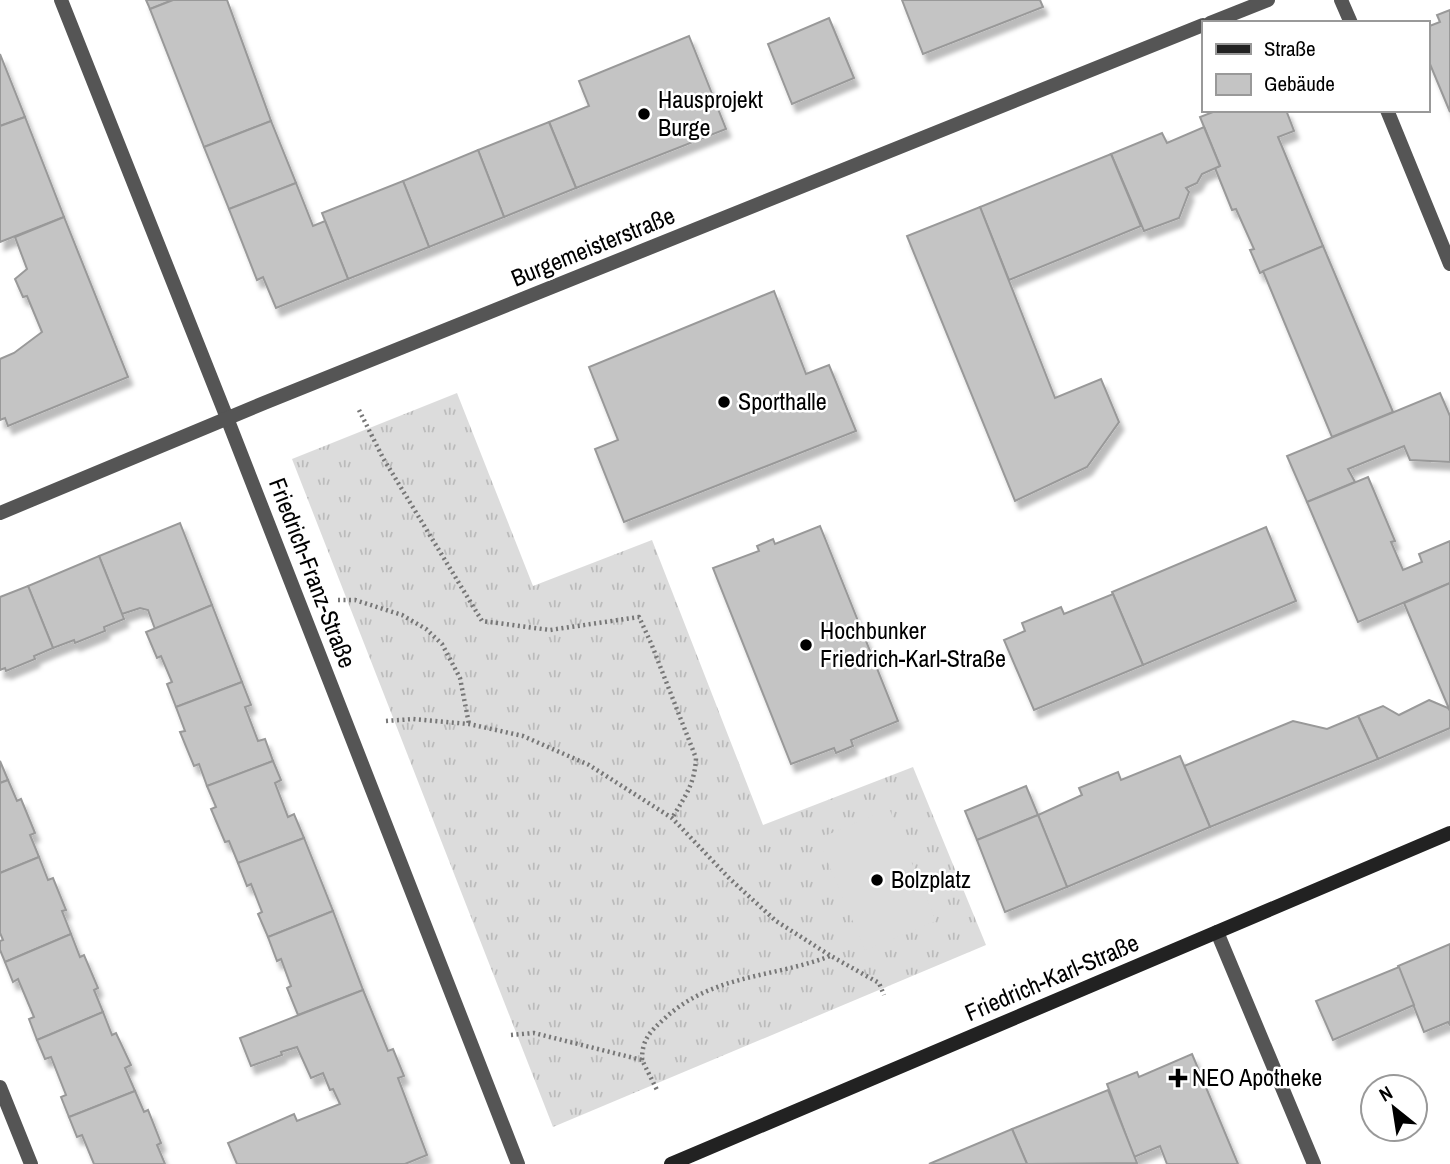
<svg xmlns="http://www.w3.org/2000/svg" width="1450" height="1164" font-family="'Archivo Narrow',sans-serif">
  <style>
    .grass { fill: url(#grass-tufts) }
    .pitch { fill: #dcdcdc }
    .building { fill: #c4c4c4; stroke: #999; stroke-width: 2; filter: url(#shadow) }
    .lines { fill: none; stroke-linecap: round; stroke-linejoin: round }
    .path { stroke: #777; stroke-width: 4.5; stroke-dasharray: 2 3.5; stroke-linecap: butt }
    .lane { stroke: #555; stroke-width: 14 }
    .street { stroke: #555; stroke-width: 14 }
    .secondary { stroke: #222; stroke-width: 14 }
    .poi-dot { fill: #000; stroke: #fff; stroke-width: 2.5 }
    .labels { text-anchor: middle; stroke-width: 5; stroke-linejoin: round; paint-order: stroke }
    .poi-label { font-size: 24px; fill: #000; stroke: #fff; text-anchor: start }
    .street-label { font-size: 24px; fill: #000; stroke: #fff }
  </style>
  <defs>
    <pattern id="grass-tufts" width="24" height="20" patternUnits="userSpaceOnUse" patternTransform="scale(1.75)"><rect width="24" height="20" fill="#dcdcdc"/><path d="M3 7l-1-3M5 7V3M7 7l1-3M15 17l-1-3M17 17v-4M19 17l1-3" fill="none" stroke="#bbb"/></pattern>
    <filter id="shadow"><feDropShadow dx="4.5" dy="8" stdDeviation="2" flood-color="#0004"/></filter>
  </defs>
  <rect width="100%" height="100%" fill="#fff"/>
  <path class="grass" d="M457 393 533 586 652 540 763 825 913 767 986 945 553 1127 292 459Z"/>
  <path class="pitch" d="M889 808 936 921 865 950 818 839Z"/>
  <g class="building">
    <path d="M146 0H173L150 9Z"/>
    <path d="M173 0H227L271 121 204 147 150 9Z"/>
    <path d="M902 0H1040L1043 7 923 54Z"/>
    <path d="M1450 10V112L1427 57V27L1440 22 1437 15Z"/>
    <path d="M829 18 854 78 792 104 768 44Z"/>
    <path d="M689 36 726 129 576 188 549 122 589 106 579 81Z"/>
    <path d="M0 54 25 117 0 126Z"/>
    <path d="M1218 110H1286L1294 131 1278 137 1323 246 1260 273 1250 250 1254 249 1236 209 1232 210 1215 168 1220 166 1200 117Z"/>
    <path d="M25 117 64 217 0 242V126Z"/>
    <path d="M271 121 296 183 229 209 204 147Z"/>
    <path d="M549 122 576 188 504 217 478 150Z"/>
    <path d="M1204 127 1220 166 1202 174 1197 183 1186 188 1189 192 1179 218 1144 231 1111 154 1162 133 1167 143Z"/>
    <path d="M478 150 504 217 429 247 403 181Z"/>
    <path d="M1111 154 1141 226 1009 280 980 207Z"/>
    <path d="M403 181 429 247 348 279 322 213Z"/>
    <path d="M296 183 313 226 325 221 348 279 276 308 263 277 257 280 229 209Z"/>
    <path d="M980 207 1055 398 1101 379 1119 422 1087 467 1015 501 907 236Z"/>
    <path d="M64 217 128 377 8 426 5 418 0 420V359L14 353 42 332 27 296 23 297 15 279 27 269 15 237Z"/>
    <path d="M1323 246 1393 412 1332 437 1263 271Z"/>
    <path d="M774 291 806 374 829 365 856 431 624 522 595 449 618 440 589 367Z"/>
    <path d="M1440 393 1450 416V462L1410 460 1404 446 1348 469 1355 482 1307 502 1287 456Z"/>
    <path d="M1368 477 1395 541 1391 542 1403 570 1422 562 1419 554 1450 541V583L1358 622 1307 502Z"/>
    <path d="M180 523 212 605 155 629 148 610 140 608 122 614 99 556Z"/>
    <path d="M820 526 898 721 851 740 853 746 836 753 834 748 791 764 713 568 759 551 757 546 773 539 775 544Z"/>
    <path d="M1266 527 1296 601 1143 665 1112 592Z"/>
    <path d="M99 556 124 619 104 627 105 631 75 643 74 640 53 648 28 586Z"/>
    <path d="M1450 583V711L1404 603Z"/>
    <path d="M28 586 53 648 34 656 35 659 6 671 5 668 0 670V597Z"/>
    <path d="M1113 594 1143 665 1034 710 1004 640 1025 631 1022 623 1061 607 1064 614Z"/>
    <path d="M212 605 242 682 176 707 167 684 172 682 161 656 157 658 146 632Z"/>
    <path d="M242 682 251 705 245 707 258 741 265 739 273 761 207 786 199 764 194 766 180 732 185 731 176 707Z"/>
    <path d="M1429 700 1448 708 1450 711V728L1378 759 1358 716 1383 706 1399 715Z"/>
    <path d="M1358 716 1378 759 1210 827 1184 766 1293 721 1327 729Z"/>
    <path d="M1180 756 1210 827 1067 887 1038 815 1082 795 1079 788 1118 772 1121 780Z"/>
    <path d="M0 761 8 780 0 783Z"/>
    <path d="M273 761 281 780 275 783 288 817 294 814 304 838 238 863 229 841 225 842 211 809 216 807 207 786Z"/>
    <path d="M8 780 17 801 21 799 35 833 30 835 39 857 0 873V783Z"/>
    <path d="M1026 786 1038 815 977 840 965 811Z"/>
    <path d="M1038 815 1067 887 1005 912 977 840Z"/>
    <path d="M304 838 333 911 268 937 258 914 262 912 251 884 247 886 238 863Z"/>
    <path d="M39 857 48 880 53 878 66 910 62 911 71 934 5 962 0 950V941L3 940 0 933V873Z"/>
    <path d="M333 911 363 990 298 1015 287 988 291 986 281 959 277 961 268 937Z"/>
    <path d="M71 934 80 957 84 955 98 988 94 990 103 1012 37 1040 29 1019 34 1017 18 979 13 982 5 962Z"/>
    <path d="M1450 944V1025L1448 1022 1424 1032 1398 966Z"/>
    <path d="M1399 967 1414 1005 1333 1040 1316 1001Z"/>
    <path d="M363 990 388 1051 393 1049 404 1076 398 1078 427 1155 405 1164H237L228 1143 294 1114 297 1121 340 1104 333 1089 330 1090 323 1073 311 1078 297 1047 281 1052 282 1055 251 1066 240 1038Z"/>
    <path d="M103 1012 112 1035 116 1033 131 1065 125 1068 135 1091 69 1117 61 1097 66 1095 51 1057 45 1059 37 1040Z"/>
    <path d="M1192 1054 1238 1164H1167L1160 1146 1134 1157 1107 1084 1137 1072 1139 1077Z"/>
    <path d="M1108 1090 1137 1163 1027 1164 1012 1129Z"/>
    <path d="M135 1091 144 1112 148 1110 161 1143 157 1145 165 1164H94L82 1135 77 1137 69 1117Z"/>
    <path d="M1012 1129 1027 1164H929Z"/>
  </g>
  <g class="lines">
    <g class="path">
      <path d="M359 410 383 458 482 621 550 630 639 617 651 643 696 758C695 783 685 797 672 818"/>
      <path d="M338 600H355L402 615 426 629 442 644 460 678 469 724"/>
      <path d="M386 721 413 719 469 724 523 736 589 765 672 818 730 879 776 921 831 956 879 983 884 995"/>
      <path d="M511 1035 534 1033 642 1060 657 1090"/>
      <path d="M642 1060C642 1039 650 1032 664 1019 712 974 773 978 830 956"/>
    </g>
    <path class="lane" d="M0 1087 31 1164"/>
    <g class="street">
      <path d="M61 0 227 418 518 1164"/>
      <path d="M1341 0 1351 23"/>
      <path d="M1210 23 1268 0"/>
      <path d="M1387 110 1450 264"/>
      <path d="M0 513 264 403 1203 25"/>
      <path d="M1217 932 1314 1164"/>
    </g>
    <path class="secondary" d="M671 1164 1450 833"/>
  </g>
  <g class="poi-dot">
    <circle cx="644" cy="114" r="7"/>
    <circle cx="724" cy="402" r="7"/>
    <circle cx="806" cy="645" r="7"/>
    <circle cx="877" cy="880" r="7"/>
    <path d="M1174.5 1067.5h7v7h7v7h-7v7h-7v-7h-7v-7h7z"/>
  </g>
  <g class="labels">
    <g class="poi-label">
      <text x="658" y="108">Hausprojekt<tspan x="658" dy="28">Burge</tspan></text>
      <text x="738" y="410">Sporthalle</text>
      <text x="820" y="639">Hochbunker<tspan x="820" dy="28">Friedrich-Karl-Straße</tspan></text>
      <text x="891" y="888">Bolzplatz</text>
      <text x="1192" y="1086">NEO Apotheke</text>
    </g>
    <g class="street-label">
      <text transform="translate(593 247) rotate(-22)" y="8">Burgemeisterstraße</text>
      <text transform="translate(312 573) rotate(69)" y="8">Friedrich-Franz-Straße</text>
      <text transform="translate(1052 978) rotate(-23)" y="8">Friedrich-Karl-Straße</text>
    </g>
  </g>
  <rect x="1202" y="21" width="228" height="91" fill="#ffffff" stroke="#999999" stroke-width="2"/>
  <rect x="1216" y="44" width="35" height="10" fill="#222222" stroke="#999999" stroke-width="2"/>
  <text x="1264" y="56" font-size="21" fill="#000000">Straße</text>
  <rect x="1216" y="74" width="35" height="21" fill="#c4c4c4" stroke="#999999" stroke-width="2"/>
  <text x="1264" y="91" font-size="21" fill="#000000">Gebäude</text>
  <g transform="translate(1394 1108) rotate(330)"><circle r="33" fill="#ffffff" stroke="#999999" stroke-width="2"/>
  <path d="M0-5L12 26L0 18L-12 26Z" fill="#000000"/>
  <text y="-10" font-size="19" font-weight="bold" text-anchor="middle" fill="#000000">N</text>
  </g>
</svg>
